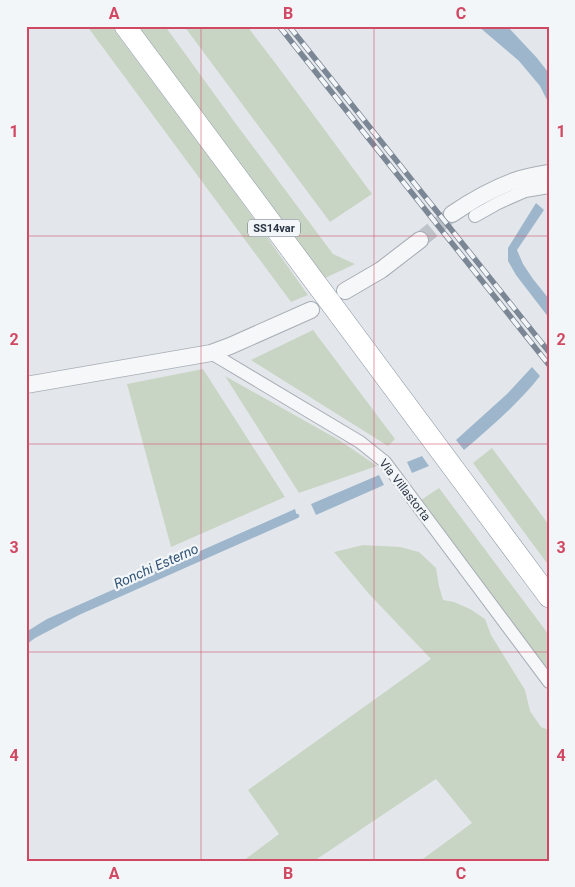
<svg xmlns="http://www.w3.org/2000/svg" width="575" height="887" font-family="Roboto,sans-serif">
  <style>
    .green { fill: #c9d5c4 }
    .water { fill: #9eb6cc }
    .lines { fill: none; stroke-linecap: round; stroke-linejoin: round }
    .stream { stroke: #9eb6cc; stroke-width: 4.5 }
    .tertiary-tunnel { stroke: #bec3ca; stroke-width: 16; stroke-dasharray: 16 8; stroke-linecap: butt }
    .minor-casing { stroke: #a8aeb6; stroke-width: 14 }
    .tertiary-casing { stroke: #a8aeb6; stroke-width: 18 }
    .trunk-casing { stroke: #8a95a2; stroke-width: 22 }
    .minor { stroke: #f6f7f9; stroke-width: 12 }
    .tertiary { stroke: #f6f7f9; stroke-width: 16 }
    .trunk { stroke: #fff; stroke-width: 21 }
    .rail-casing { stroke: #7c8795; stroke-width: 5.5 }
    .rail { stroke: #f3f6f8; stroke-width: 4; stroke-dasharray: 11; stroke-linecap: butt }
    .grid { fill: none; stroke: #d14863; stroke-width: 1; stroke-opacity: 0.55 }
    .labels { text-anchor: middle; stroke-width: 4.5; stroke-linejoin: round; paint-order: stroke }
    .shield { fill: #f3f6f8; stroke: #666f7a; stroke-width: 1 }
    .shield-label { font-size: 11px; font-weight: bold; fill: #2a3544 }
    .street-label { font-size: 12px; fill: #2a3544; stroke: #f3f6f8 }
    .water-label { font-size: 14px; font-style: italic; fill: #335679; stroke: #f3f6f8 }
    .neatline { fill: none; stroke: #d14863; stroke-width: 2 }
    .grid-label { font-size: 16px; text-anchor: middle; font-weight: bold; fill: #d14863 }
  </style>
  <rect width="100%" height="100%" fill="#e3e7eb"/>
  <g class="green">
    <path d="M87 26H111L235 192 308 295 291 302Z"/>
    <path d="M136 26H165L236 124 333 254 355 264 323 279Z"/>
    <path d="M184 26H247L276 64 372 194 330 222Z"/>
    <path d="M313 330 395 439 388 446 251 360Z"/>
    <path d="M203 369 285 497 171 547 127 384Z"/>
    <path d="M225 376 339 440 377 466 299 493Z"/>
    <path d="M492 448 549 525V566L473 463Z"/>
    <path d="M439 488 549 635V672L421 500Z"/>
    <path d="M363 545 400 547 419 552 436 568 439 586 443 600 454 602 470 609 485 619 491 635 525 690 530 711 541 727 549 730V861H420L472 823 436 779 314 861H243L279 834 248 790 431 659 369 594 334 552Z"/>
  </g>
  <g class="water">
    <path d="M478 26H504L534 58 549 77V104L540 86 519 61Z"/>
    <path d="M536 203 544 210 517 250 523 264 533 279 549 299V318L516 275 508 261V248Z"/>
    <path d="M532 367 540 376C518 404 491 427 464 450L456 440 507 394Z"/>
    <path d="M422 456 429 466 412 473 407 462Z"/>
    <path d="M379 475 384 485 316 515 311 504Z"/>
    <path d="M295 509 297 516 78 613 34 636 26 642V632L47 619Z"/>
  </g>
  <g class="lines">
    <g class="stream">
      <path d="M504 26 534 58 549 77"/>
      <path d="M26 642 34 636 78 613 297 516"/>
    </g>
    <path class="tertiary-tunnel" d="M420 240 452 214"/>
    <g class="minor-casing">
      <g id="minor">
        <path d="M475 216 498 203 525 191 549 187"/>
        <path d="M211 353 360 442 385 462 549 682"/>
      </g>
    </g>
    <g class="tertiary-casing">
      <g id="tertiary">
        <path d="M452 214C471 201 492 189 514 181 525 177 537 175 549 173"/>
        <path d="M345 291 381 270 420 240"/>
        <path d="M26 385 211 353 230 346 311 310"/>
      </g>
    </g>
    <g class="trunk-casing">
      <path id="trunk" d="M125 26 549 597"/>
    </g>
    <use href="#minor" class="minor"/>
    <use href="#tertiary" class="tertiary"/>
    <use href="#trunk" class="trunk"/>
    <g class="rail-casing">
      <g id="rail">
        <path d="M279 26 549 365"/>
        <path d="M289 26 549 352"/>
      </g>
    </g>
    <use href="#rail" class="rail"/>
  </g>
  <path class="grid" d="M201 26V861M374 26V861M26 236H549M26 444H549M26 652H549"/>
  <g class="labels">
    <rect class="shield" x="248" y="219.5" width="52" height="17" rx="4"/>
    <g class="shield-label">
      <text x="274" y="232">SS14var</text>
    </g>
    <g class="street-label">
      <text transform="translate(405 490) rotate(52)" y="4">Via Villastorta</text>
    </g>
    <g class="water-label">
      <text transform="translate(156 566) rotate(-24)" y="5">Ronchi Esterno</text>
    </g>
  </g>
  <rect width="575" height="887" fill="none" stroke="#f3f6f8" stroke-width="55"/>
  <rect x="28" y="28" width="520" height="832" class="neatline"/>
  <g class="grid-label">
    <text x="114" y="19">A</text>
    <text x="288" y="19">B</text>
    <text x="461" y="19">C</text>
    <text x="14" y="137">1</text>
    <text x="561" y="137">1</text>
    <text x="14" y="345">2</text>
    <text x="561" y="345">2</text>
    <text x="14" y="553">3</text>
    <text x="561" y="553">3</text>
    <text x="14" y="761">4</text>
    <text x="561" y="761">4</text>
    <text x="114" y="879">A</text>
    <text x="288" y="879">B</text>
    <text x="461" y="879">C</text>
  </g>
</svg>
